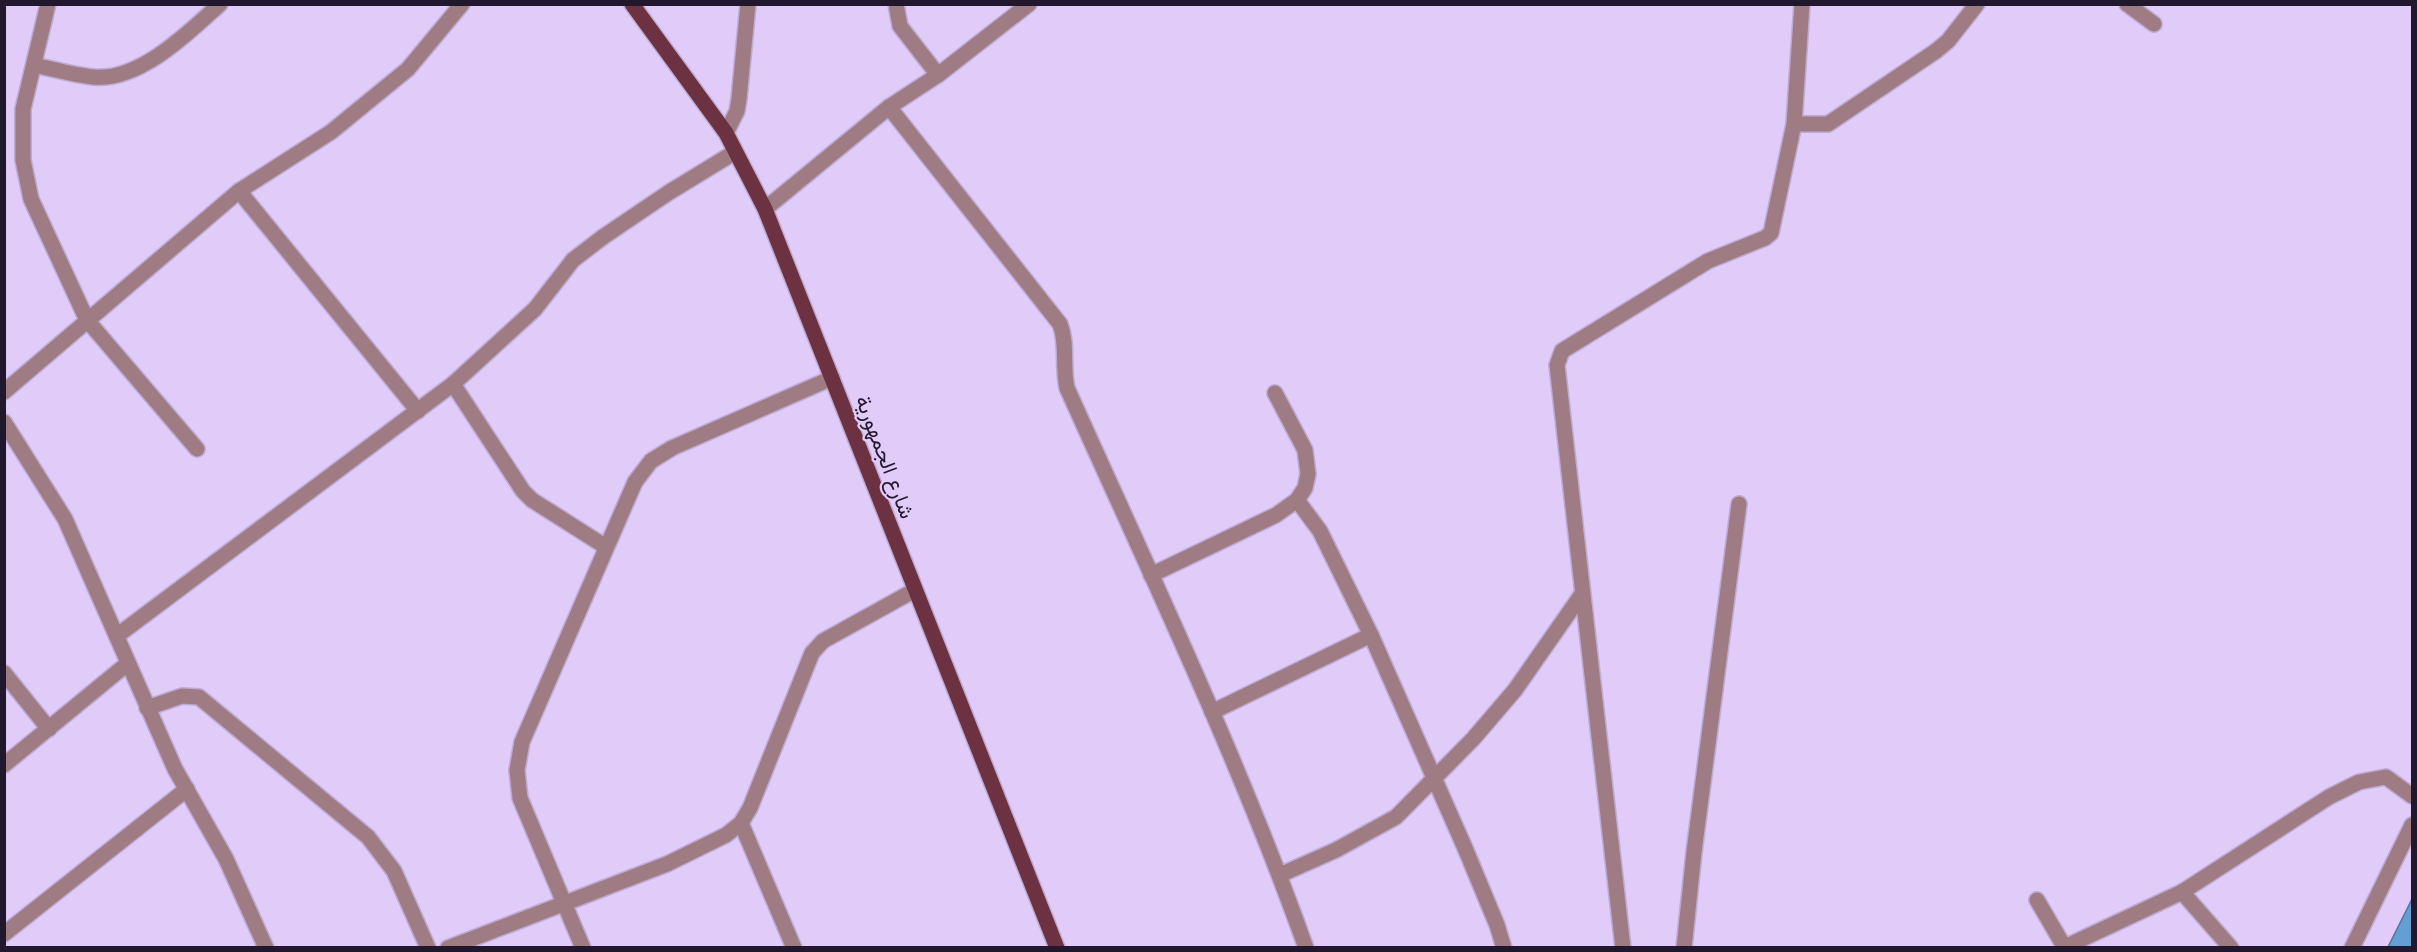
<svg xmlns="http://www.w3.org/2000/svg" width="2417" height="952" font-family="Arial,Vazirmatn,sans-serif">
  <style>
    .water { fill: #639fd2; stroke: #5076a0; stroke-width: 1.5 }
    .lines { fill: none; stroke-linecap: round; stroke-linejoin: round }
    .minor-casing { stroke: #beabd4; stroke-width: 18 }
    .major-casing { stroke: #beabd4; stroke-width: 18 }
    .minor { stroke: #9f7c83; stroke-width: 15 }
    .major { stroke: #6c3241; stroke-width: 15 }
    .labels { text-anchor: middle; stroke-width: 4.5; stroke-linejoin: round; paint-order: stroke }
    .street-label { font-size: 21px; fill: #22182d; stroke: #e0cbf9 }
  </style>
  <rect width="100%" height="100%" fill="#e0cbf9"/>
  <path class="water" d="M2412 899V947H2388Z"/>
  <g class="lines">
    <g class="minor-casing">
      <g id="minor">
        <path d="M48 4 23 109V160L31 199 87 320 197 449"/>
        <path d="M896 4 900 26 938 75"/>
        <path d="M2127 4 2154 24"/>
        <path d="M34 65C53 69 74 75 93 77 139 82 188 33 220 4"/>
        <path d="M889 107 1060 324C1068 344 1062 367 1067 388 1150 573 1238 757 1306 948"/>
        <path d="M1794 124H1828L1936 51 1948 41 1977 4"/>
        <path d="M726 133 737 111 739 99 748 4"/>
        <path d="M239 191 418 411"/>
        <path d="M765 209 889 107 938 75 1029 4"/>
        <path d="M453 384 523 491 532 500 606 547"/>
        <path d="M4 392 239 191 331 132 408 69 462 4"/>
        <path d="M4 422 65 519 175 769 226 859 266 948"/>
        <path d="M1297 500 1320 531 1371 635 1465 848 1497 925 1504 948"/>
        <path d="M1151 575 1276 515 1297 500 1305 488 1308 474 1305 450 1275 393"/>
        <path d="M118 635 453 384 535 309 573 260 603 237 668 193 735 152"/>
        <path d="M4 673 49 729"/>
        <path d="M147 708 182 696 199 697 368 837 394 871 428 948"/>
        <path d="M1212 712 1371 635"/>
        <path d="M4 765 127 664"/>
        <path d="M741 823 794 948"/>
        <path d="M1280 875 1336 850 1396 817 1473 739 1515 690 1582 594"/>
        <path d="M2182 892 2231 948"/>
        <path d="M2037 900 2065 948"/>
        <path d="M4 934 187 789"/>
        <path d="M2065 947 2182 892 2329 797 2359 782 2386 777 2412 796"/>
        <path d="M448 948 667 864 726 835 741 823 750 808 812 653 823 641 915 590"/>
        <path d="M583 948 520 798 517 770 522 742 635 482 651 461 672 448 832 378"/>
        <path d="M1623 948 1557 365 1562 351 1708 261 1765 238 1771 233 1794 124 1802 4"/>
        <path d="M1684 948 1694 852 1739 504"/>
        <path d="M2352 948 2412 825"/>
      </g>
    </g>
    <g class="major-casing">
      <path id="major" d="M632 4 726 133 765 209 1057 948"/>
    </g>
    <use href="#minor" class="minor"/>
    <use href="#major" class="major"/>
  </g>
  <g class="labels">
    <g class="street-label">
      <text transform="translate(885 457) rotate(69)" y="7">شارع الجمهورية</text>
    </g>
  </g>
  <rect width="2417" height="952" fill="none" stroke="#22182d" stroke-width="12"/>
</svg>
